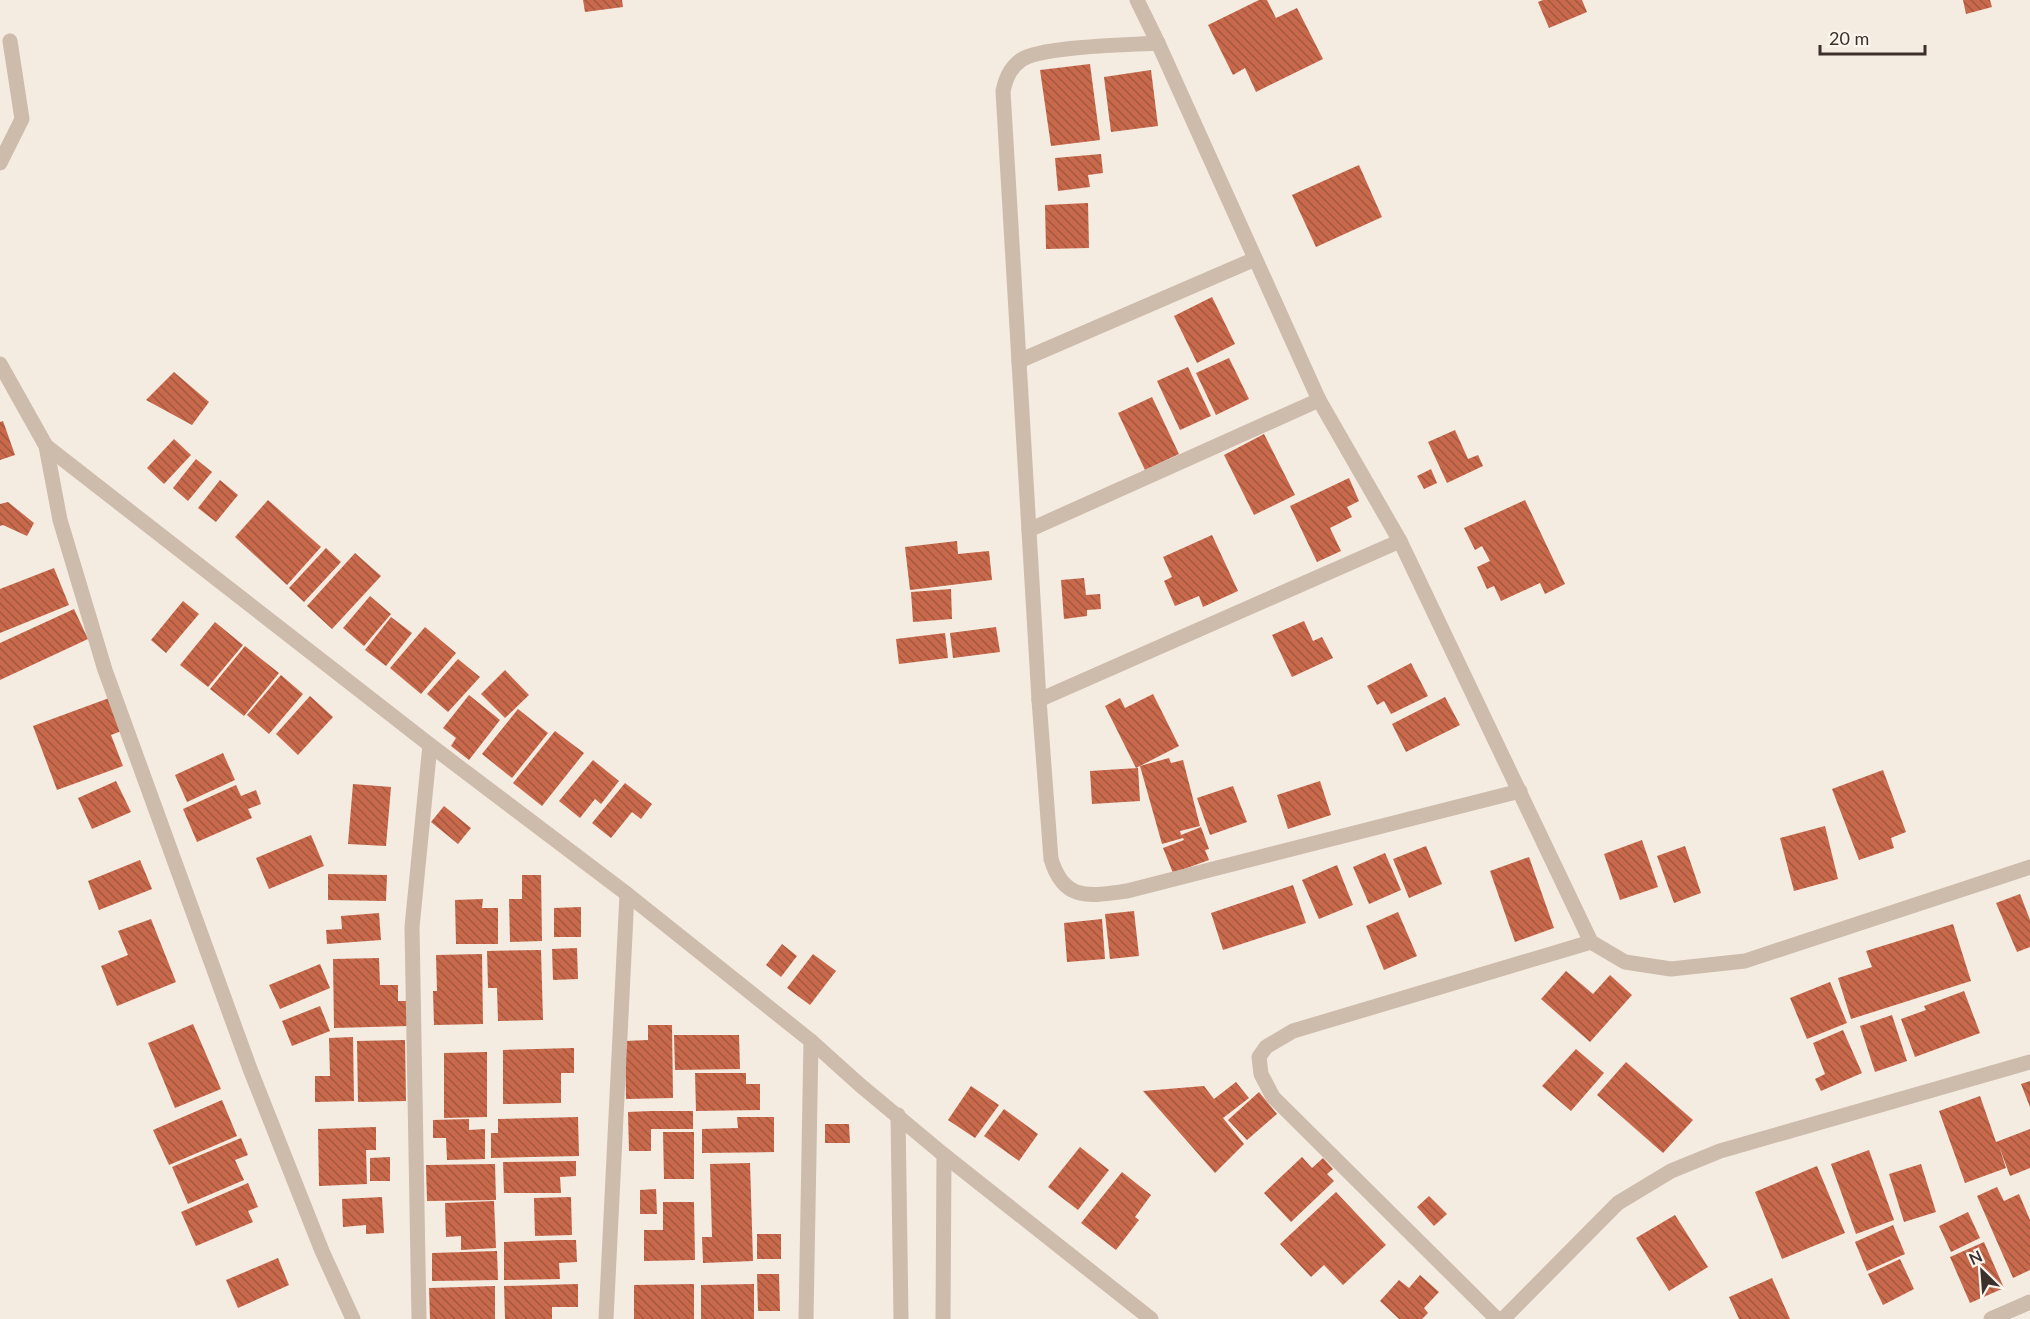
<svg xmlns="http://www.w3.org/2000/svg" width="2030" height="1319" font-family="Lato,sans-serif">
  <style>
    .building { fill: url(#building-back-hatch) }
    .lines { fill: none; stroke-linecap: round; stroke-linejoin: round }
    .minor { stroke: #cdbbac; stroke-width: 15 }
  </style>
  <defs>
    <pattern id="building-back-hatch" width="6" height="6" patternUnits="userSpaceOnUse" patternTransform="scale(1.5)"><rect width="6" height="6" fill="#c8694b"/><path d="M-1 5l2 2M0 0l6 6M5-1l2 2" fill="none" stroke="#a4573f"/></pattern>
  </defs>
  <rect width="100%" height="100%" fill="#f4ebe1"/>
  <g class="building">
    <path d="M583 0H622L623 7 585 12Z"/>
    <path d="M1259 0H1267L1276 18 1297 8 1323 59 1256 92 1245 68 1233 75 1208 25Z"/>
    <path d="M1543 0H1582L1587 12 1549 28 1538 2Z"/>
    <path d="M1963 0H1990L1992 7 1966 14Z"/>
    <path d="M1090 64 1100 140 1051 146 1040 70Z"/>
    <path d="M1151 70 1158 126 1111 132 1104 77Z"/>
    <path d="M1101 154 1103 173 1088 175 1090 187 1058 191 1055 158Z"/>
    <path d="M1359 165 1382 217 1316 247 1292 195Z"/>
    <path d="M1088 203 1089 248 1046 249 1045 205Z"/>
    <path d="M1212 297 1235 344 1197 363 1174 316Z"/>
    <path d="M1229 358 1249 399 1216 415 1196 373Z"/>
    <path d="M1188 367 1211 416 1180 430 1157 381Z"/>
    <path d="M174 372 209 402 192 425 146 400Z"/>
    <path d="M1152 397 1179 454 1145 470 1118 413Z"/>
    <path d="M3 421 15 455 0 460V422Z"/>
    <path d="M1455 430 1468 459 1478 455 1483 466 1447 483 1428 442Z"/>
    <path d="M1264 434 1295 495 1254 515 1224 455Z"/>
    <path d="M174 439 191 455 164 484 147 468Z"/>
    <path d="M196 459 212 472 188 501 173 488Z"/>
    <path d="M1431 469 1437 483 1424 489 1417 476Z"/>
    <path d="M1349 478 1359 501 1347 507 1352 517 1330 528 1341 551 1317 562 1290 506Z"/>
    <path d="M220 480 238 495 216 522 198 508Z"/>
    <path d="M268 500 321 547 287 585 235 537Z"/>
    <path d="M1525 500 1565 584 1545 594 1540 583 1501 601 1494 586 1487 589 1477 567 1490 561 1482 546 1475 550 1464 528Z"/>
    <path d="M8 502 34 523 27 536 3 525 0 526V504Z"/>
    <path d="M1212 535 1238 591 1203 607 1199 596 1175 606 1164 581 1172 577 1163 557Z"/>
    <path d="M957 541 958 554 989 551 992 580 910 590 905 547Z"/>
    <path d="M326 548 341 562 304 602 289 588Z"/>
    <path d="M355 553 381 576 332 629 307 606Z"/>
    <path d="M54 568 69 605 0 633V589Z"/>
    <path d="M1084 578 1086 595 1100 594 1101 609 1087 610V616L1064 619 1061 580Z"/>
    <path d="M951 589 952 619 913 622 911 592Z"/>
    <path d="M370 596 391 614 364 646 343 628Z"/>
    <path d="M183 601 199 614 166 653 151 640Z"/>
    <path d="M74 609 88 639 0 680V643Z"/>
    <path d="M391 617 412 633 386 666 365 650Z"/>
    <path d="M1304 621 1313 641 1322 637 1333 658 1292 677 1272 635Z"/>
    <path d="M215 622 243 645 208 687 180 665Z"/>
    <path d="M425 627 456 653 421 694 390 668Z"/>
    <path d="M996 627 1000 652 953 658 950 633Z"/>
    <path d="M945 633 948 658 899 664 896 639Z"/>
    <path d="M245 646 279 673 244 716 210 689Z"/>
    <path d="M458 659 480 677 448 712 427 694Z"/>
    <path d="M1411 663 1428 696 1391 714 1384 701 1377 705 1367 686Z"/>
    <path d="M505 670 529 695 505 718 481 694Z"/>
    <path d="M281 675 303 694 269 734 247 715Z"/>
    <path d="M1153 694 1179 746 1136 768 1105 706 1120 698 1125 708Z"/>
    <path d="M469 695 500 720 469 760 451 746 456 738 443 728Z"/>
    <path d="M310 696 333 717 298 755 276 734Z"/>
    <path d="M112 697 124 730 111 735 123 766 57 790 33 726Z"/>
    <path d="M1445 697 1460 725 1406 752 1392 724Z"/>
    <path d="M518 709 548 733 512 778 482 754Z"/>
    <path d="M555 731 584 753 542 806 513 783Z"/>
    <path d="M223 753 235 780 187 802 175 775Z"/>
    <path d="M1169 758 1171 763 1183 760 1200 826 1180 831 1181 835 1201 827 1209 849 1205 850 1209 860 1173 873 1163 848 1184 840 1183 838 1162 844 1140 766Z"/>
    <path d="M593 760 619 781 601 804 595 799 580 818 559 801Z"/>
    <path d="M1138 768 1140 801 1092 804 1090 771Z"/>
    <path d="M1883 770 1906 832 1891 838 1894 848 1859 860 1832 789Z"/>
    <path d="M116 781 131 812 92 829 78 798Z"/>
    <path d="M1320 781 1331 815 1288 829 1277 795Z"/>
    <path d="M625 783 652 804 641 819 632 812 611 838 592 823Z"/>
    <path d="M353 784 391 787 386 846 348 844Z"/>
    <path d="M236 785 241 796 256 790 261 804 248 809 252 818 197 842 183 809Z"/>
    <path d="M1233 786 1247 822 1210 835 1197 798Z"/>
    <path d="M444 806 471 828 458 844 431 822Z"/>
    <path d="M1825 826 1838 879 1794 891 1780 838Z"/>
    <path d="M311 835 324 866 269 889 256 858Z"/>
    <path d="M1642 840 1658 887 1620 900 1604 854Z"/>
    <path d="M1426 846 1442 884 1409 898 1393 859Z"/>
    <path d="M1685 846 1701 893 1674 903 1657 856Z"/>
    <path d="M1385 853 1401 890 1369 904 1353 867Z"/>
    <path d="M1529 857 1554 928 1515 942 1490 871Z"/>
    <path d="M140 860 152 889 99 910 88 881Z"/>
    <path d="M1337 865 1353 905 1319 919 1302 880Z"/>
    <path d="M328 874 387 875 386 901 328 900Z"/>
    <path d="M522 875H541L542 941 510 942 509 899H522Z"/>
    <path d="M1293 885 1306 923 1223 950 1211 913Z"/>
    <path d="M2020 894 2030 920V947L2017 952 1996 903Z"/>
    <path d="M483 899 482 908H498V944H456L455 900Z"/>
    <path d="M581 907V937H554V908Z"/>
    <path d="M1134 911 1139 956 1110 959 1105 914Z"/>
    <path d="M1398 912 1417 956 1384 970 1366 926Z"/>
    <path d="M379 913 381 940 327 944 326 930 342 929 341 916Z"/>
    <path d="M151 919 176 982 117 1006 101 966 128 955 118 931Z"/>
    <path d="M1102 919 1105 959 1067 962 1064 923Z"/>
    <path d="M1953 924 1971 981 1851 1019 1838 978 1872 967 1866 951Z"/>
    <path d="M782 944 797 956 781 977 766 965Z"/>
    <path d="M577 948 578 979 553 980 552 949Z"/>
    <path d="M541 950 543 1020 498 1021 497 988H488L487 951Z"/>
    <path d="M482 954 483 1024 434 1025 433 991H437L436 955Z"/>
    <path d="M813 954 836 971 810 1005 787 988Z"/>
    <path d="M379 958 380 985H398V1001H408V1026L334 1028 333 959Z"/>
    <path d="M320 964 330 988 280 1009 269 985Z"/>
    <path d="M1566 971 1593 994 1610 975 1632 995 1590 1042 1541 999Z"/>
    <path d="M1830 982 1847 1023 1807 1039 1790 998Z"/>
    <path d="M1964 991 1980 1033 1915 1057 1901 1019 1926 1010 1924 1006Z"/>
    <path d="M320 1006 330 1031 292 1046 282 1021Z"/>
    <path d="M1892 1015 1907 1061 1875 1072 1860 1026Z"/>
    <path d="M193 1024 221 1089 175 1108 148 1043Z"/>
    <path d="M648 1025H672L673 1098 626 1099 625 1041 648 1040Z"/>
    <path d="M1843 1030 1862 1073 1821 1091 1815 1079 1825 1074 1813 1043Z"/>
    <path d="M674 1035H739L740 1069 675 1070Z"/>
    <path d="M353 1037 354 1101 315 1102V1076H330L329 1038Z"/>
    <path d="M405 1040 406 1101 358 1102 357 1041Z"/>
    <path d="M574 1048V1073H561V1103L503 1104V1050Z"/>
    <path d="M1576 1049 1604 1073 1571 1111 1542 1086Z"/>
    <path d="M487 1052V1117L444 1118V1053Z"/>
    <path d="M1626 1062 1693 1120 1663 1153 1597 1095Z"/>
    <path d="M695 1073H746V1084H760V1110L696 1111Z"/>
    <path d="M2030 1081V1107L2021 1084Z"/>
    <path d="M1236 1082 1249 1098 1223 1118 1244 1144 1215 1173 1143 1091 1204 1086 1214 1099Z"/>
    <path d="M971 1086 999 1105 975 1138 948 1120Z"/>
    <path d="M1259 1092 1277 1114 1247 1140 1228 1120Z"/>
    <path d="M1980 1096 1996 1142 2030 1129V1168L2010 1176 1999 1146 2006 1168 1965 1183 1939 1111Z"/>
    <path d="M222 1100 237 1136 169 1165 153 1130Z"/>
    <path d="M1004 1109 1038 1134 1019 1161 984 1136Z"/>
    <path d="M651 1111H693V1129H651V1151H629L628 1112Z"/>
    <path d="M578 1117 579 1156 491 1158V1133H498V1119Z"/>
    <path d="M737 1117H774V1152L702 1153V1129L738 1128Z"/>
    <path d="M469 1119V1130L485 1129V1159L447 1160 446 1138H433V1120Z"/>
    <path d="M825 1124H849L850 1143H825Z"/>
    <path d="M376 1127V1150H366L367 1184 319 1186 318 1129Z"/>
    <path d="M663 1132H694V1179H664Z"/>
    <path d="M241 1138 248 1155 235 1160 244 1180 188 1204 172 1167Z"/>
    <path d="M1080 1147 1109 1170 1078 1210 1048 1187Z"/>
    <path d="M1869 1150 1894 1220 1856 1234 1831 1164Z"/>
    <path d="M390 1157V1181H370V1158Z"/>
    <path d="M1302 1157 1312 1168 1323 1158 1333 1169 1327 1174 1334 1181 1291 1222 1264 1193Z"/>
    <path d="M576 1161V1176L560 1177 561 1193H504L503 1162Z"/>
    <path d="M750 1163 753 1261 703 1263 702 1237H712L710 1164Z"/>
    <path d="M495 1164 496 1200 427 1201 426 1165Z"/>
    <path d="M1921 1164 1936 1212 1904 1222 1889 1174Z"/>
    <path d="M1817 1166 1845 1233 1782 1259 1755 1192Z"/>
    <path d="M1122 1172 1151 1195 1135 1217 1139 1220 1116 1250 1081 1223Z"/>
    <path d="M248 1183 258 1207 248 1211 253 1222 196 1246 181 1212Z"/>
    <path d="M1997 1187 2004 1201 2019 1194 2030 1220V1270L2013 1278 1977 1196Z"/>
    <path d="M656 1189 657 1214H640V1190Z"/>
    <path d="M1336 1192 1386 1245 1343 1285 1324 1265 1311 1277 1280 1244Z"/>
    <path d="M1429 1196 1447 1214 1434 1226 1417 1207Z"/>
    <path d="M382 1197 384 1233 366 1234V1225L343 1227 342 1199Z"/>
    <path d="M571 1197 572 1235 535 1236 534 1198Z"/>
    <path d="M494 1201 496 1248 461 1250V1236L446 1237 445 1203Z"/>
    <path d="M663 1202H694L695 1260 644 1261V1230H663Z"/>
    <path d="M1968 1212 1980 1238 1951 1252 1939 1226Z"/>
    <path d="M1675 1215 1708 1267 1669 1291 1636 1238Z"/>
    <path d="M1893 1225 1905 1254 1867 1271 1855 1242Z"/>
    <rect x="757" y="1234" width="24" height="25"/>
    <path d="M559 1240H576L577 1262 559 1263 560 1279 504 1280V1242Z"/>
    <path d="M1984 1242 2004 1288 1970 1303 1950 1257Z"/>
    <path d="M497 1251 498 1280 432 1281V1253Z"/>
    <path d="M278 1258 289 1285 238 1308 226 1280Z"/>
    <path d="M1900 1259 1914 1289 1883 1305 1868 1274Z"/>
    <path d="M757 1274H779L780 1311H758Z"/>
    <path d="M1420 1275 1439 1292 1424 1308 1428 1313 1422 1319H1399L1380 1301 1399 1280 1409 1288Z"/>
    <path d="M1772 1278 1790 1319H1739L1729 1297Z"/>
    <path d="M578 1284V1307H552V1319H505L504 1286Z"/>
    <path d="M694 1284V1319H634V1285Z"/>
    <path d="M754 1284V1319H701V1285Z"/>
    <path d="M495 1286V1319H430L429 1288Z"/>
  </g>
  <g class="lines">
    <g class="minor">
      <path d="M1137 0 1158 43 1319 400 1400 541 1591 942 1625 962 1671 969 1745 961 2030 867"/>
      <path d="M1158 43C1130 45 1041 46 1021 60 1010 68 1006 78 1003 91L1039 700 1051 859C1064 902 1089 896 1127 891L1520 791"/>
      <path d="M0 163 22 119 10 41"/>
      <path d="M1019 361 1255 259"/>
      <path d="M0 364 46 446 60 520 105 670 250 1069 322 1251 353 1319"/>
      <path d="M46 446 430 745 627 894 811 1041 860 1085 944 1155 1151 1319"/>
      <path d="M1029 530 1319 400"/>
      <path d="M1039 700 1400 541"/>
      <path d="M898 1115 901 1319"/>
      <path d="M419 1319 412 927 430 745"/>
      <path d="M606 1319 627 894"/>
      <path d="M806 1319 811 1041"/>
      <path d="M943 1319 944 1155"/>
      <path d="M1497 1319 1273 1097 1261 1074 1259 1057 1266 1047 1293 1031 1591 942"/>
      <path d="M1503 1319 1618 1203 1671 1171 1720 1151 2030 1062"/>
      <path d="M1991 1319 2030 1302"/>
    </g>
  </g>
  <g transform="translate(1982 1271) rotate(335)" stroke="#fbf5ee" stroke-width="4.5" paint-order="stroke">
  <path d="M0-4.5L10 22L0 15L-10 22Z" fill="#3b302b"/>
  <text y="-9" font-size="16" font-weight="bold" text-anchor="middle" fill="#3b302b">N</text>
  </g>
  <path d="M1820 45v9h105v-9" fill="none" stroke="#3b302b" stroke-width="3"/>
  <text x="1829" y="45" font-size="18" fill="#3b302b" stroke="#fbf5ee" stroke-width="4.5" paint-order="stroke">20 m</text>
</svg>
